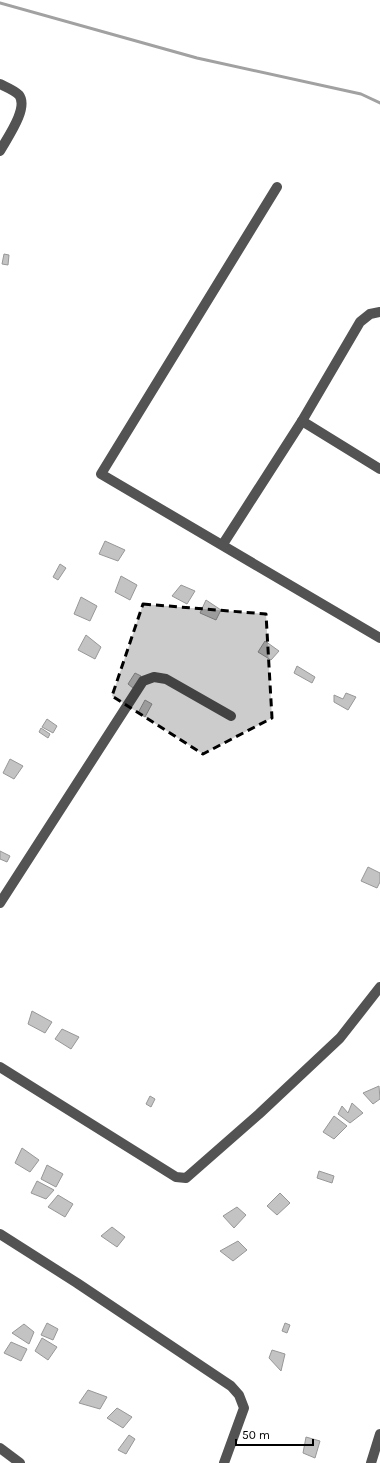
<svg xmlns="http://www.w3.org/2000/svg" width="380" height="1463" font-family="Karla,sans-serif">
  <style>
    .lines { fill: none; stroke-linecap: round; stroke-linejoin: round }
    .stream { stroke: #a1a1a1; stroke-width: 3 }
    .building { fill: #c3c3c3; stroke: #979797 }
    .minor { stroke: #535353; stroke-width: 10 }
    .marked { fill: #000; fill-opacity: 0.2; stroke: #000; stroke-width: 3; stroke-dasharray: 8 5; stroke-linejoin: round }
  </style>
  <rect width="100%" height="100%" fill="#fff"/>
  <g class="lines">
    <path class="stream" d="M0 3 197 58 361 94 380 103"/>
  </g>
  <g class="building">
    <path d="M4 254 9 255 8 265 2 264Z"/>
    <path d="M105 541 125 550 118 561 99 554Z"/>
    <path d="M60 564 66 568 58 580 53 577Z"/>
    <path d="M121 576 137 585 130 600 115 592Z"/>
    <path d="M181 585 195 591 187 604 172 596Z"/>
    <path d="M81 597 97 606 90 621 74 614Z"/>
    <path d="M206 600 221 610 216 620 200 613Z"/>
    <path d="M86 635 101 647 95 659 78 650Z"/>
    <path d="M265 641 279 651 271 660 258 652Z"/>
    <path d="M297 666 315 677 312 683 294 673Z"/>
    <path d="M135 673 141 676 133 688 128 684Z"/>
    <path d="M346 693 356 697 348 710 334 702V695L343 699Z"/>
    <path d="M145 700 152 704 145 717 138 713Z"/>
    <path d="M47 719 57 726 53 733 42 727Z"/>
    <path d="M41 728 50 734 48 738 39 732Z"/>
    <path d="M10 759 23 766 14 779 3 773Z"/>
    <path d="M0 851 10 856 7 862 0 859Z"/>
    <path d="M368 867 380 873V882L377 888 361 881Z"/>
    <path d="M32 1011 52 1022 45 1033 28 1024Z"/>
    <path d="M62 1029 79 1037 71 1049 55 1039Z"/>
    <path d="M379 1086 380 1099 373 1104 363 1093Z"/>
    <path d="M150 1096 155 1099 151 1107 146 1104Z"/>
    <path d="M352 1103 363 1113 350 1123 338 1114 342 1106 348 1113Z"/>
    <path d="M334 1116 347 1126 334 1139 323 1132Z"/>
    <path d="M22 1148 39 1160 30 1172 15 1163Z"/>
    <path d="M47 1165 63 1174 56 1187 41 1179Z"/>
    <path d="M319 1171 334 1176 332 1183 317 1178Z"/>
    <path d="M37 1181 54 1190 46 1199 31 1193Z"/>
    <path d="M280 1193 290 1203 277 1215 267 1206Z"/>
    <path d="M58 1195 73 1204 65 1217 48 1207Z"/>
    <path d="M237 1207 246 1215 234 1228 223 1216Z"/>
    <path d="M112 1227 125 1237 117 1247 101 1236Z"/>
    <path d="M238 1241 247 1250 233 1261 220 1251Z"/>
    <path d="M47 1323 58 1329 53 1340 41 1335Z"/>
    <path d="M285 1323 290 1325 287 1333 282 1331Z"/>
    <path d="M24 1324 34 1332 29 1344 12 1333Z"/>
    <path d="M42 1338 57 1347 48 1360 35 1351Z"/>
    <path d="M11 1342 27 1349 21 1361 4 1353Z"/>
    <path d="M272 1350 285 1354 281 1371 269 1358Z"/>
    <path d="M88 1390 107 1397 100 1409 79 1403Z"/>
    <path d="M117 1408 132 1417 123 1428 107 1418Z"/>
    <path d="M129 1435 135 1439 126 1454 118 1450Z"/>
    <path d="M306 1437 320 1441 315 1458 303 1453Z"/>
  </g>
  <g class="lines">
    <g class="minor">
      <path d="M0 84C6 87 14 90 19 95 29 108 7 138 0 151"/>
      <path d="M277 187 101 474 380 638"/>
      <path d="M302 421 380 469"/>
      <path d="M223 544 302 421 360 322 370 314 380 312"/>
      <path d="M0 903 143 681 154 677 166 679 231 716"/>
      <path d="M0 1067 176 1177 186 1178 259 1114 340 1038 380 987"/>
      <path d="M0 1234 77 1283 231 1386 239 1395 244 1408 224 1463"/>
      <path d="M0 1448 20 1463"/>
      <path d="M371 1463 380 1434"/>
    </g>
  </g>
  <path class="marked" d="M143 604 266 614 272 718 203 754 112 696Z"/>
  <path d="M236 1439v6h77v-6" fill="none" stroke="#000000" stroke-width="2"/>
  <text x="242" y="1439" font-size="12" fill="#000000" stroke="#ffffff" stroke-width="3" paint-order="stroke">50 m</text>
</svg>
